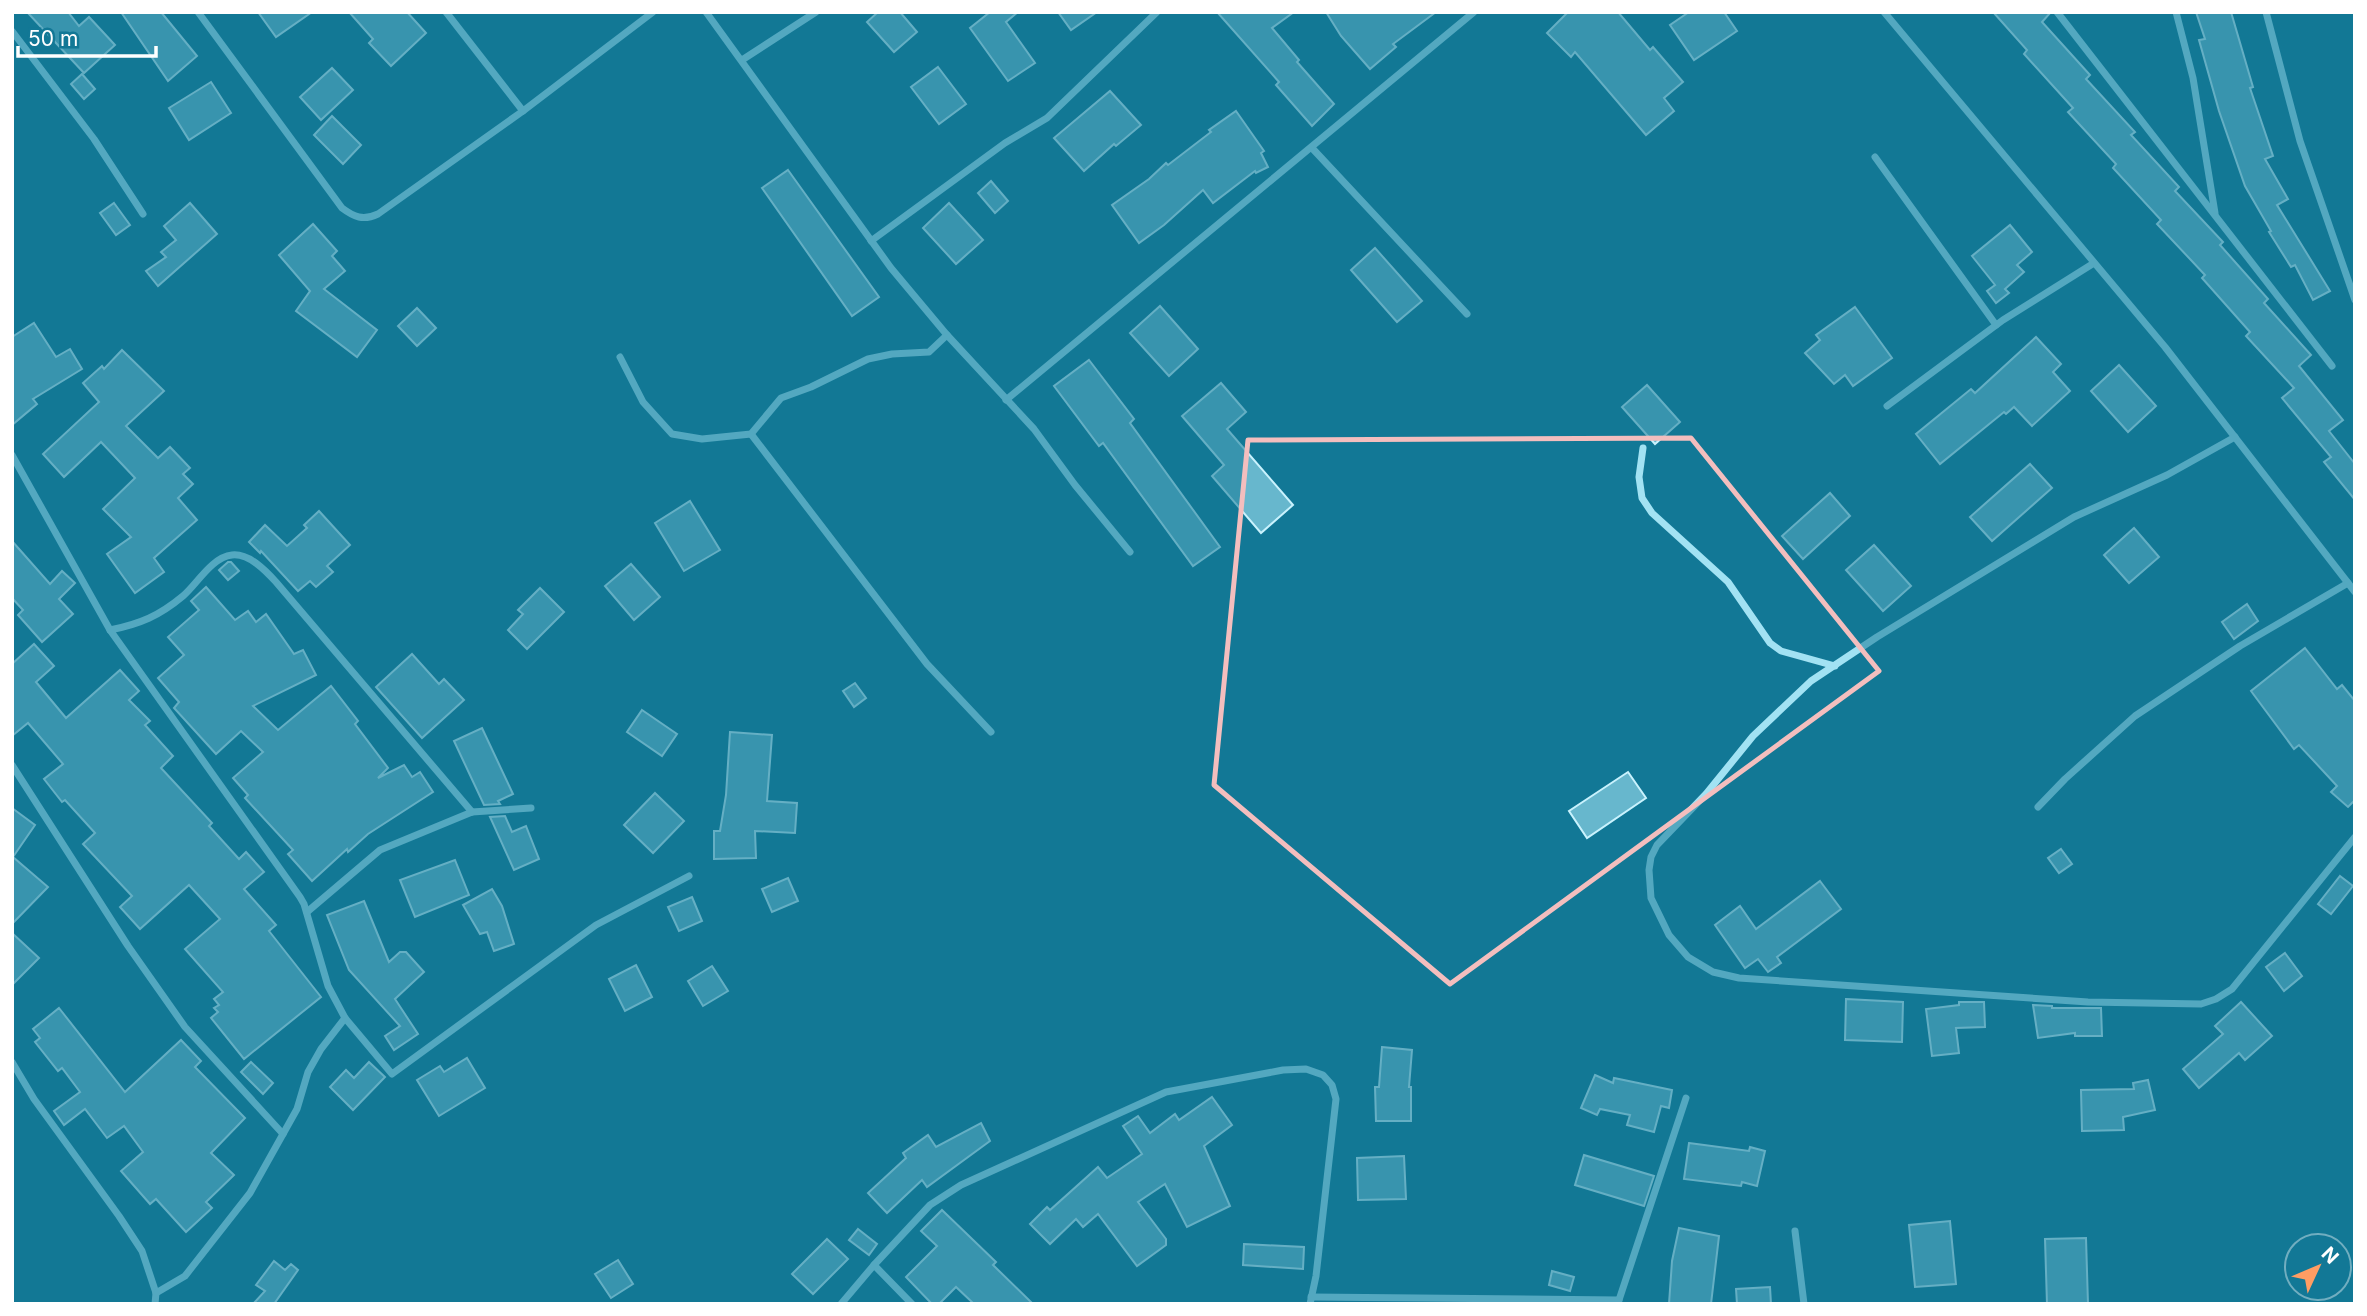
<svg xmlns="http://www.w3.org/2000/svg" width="2367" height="1316" font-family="Inter,sans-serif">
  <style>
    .building { fill: #67b7cd; stroke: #c9f2fd; stroke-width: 2 }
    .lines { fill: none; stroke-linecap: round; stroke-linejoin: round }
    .street { stroke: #a2e2f3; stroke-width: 7 }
    .marked { fill: none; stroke: #f3bebe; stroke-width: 5; stroke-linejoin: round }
  </style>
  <rect width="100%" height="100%" fill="#127896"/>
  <g class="building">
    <path d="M27 12H68L79 26 89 17 115 45 84 73Z"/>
    <path d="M121 12H161L197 56 168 81Z"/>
    <path d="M258 12H312L276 37Z"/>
    <path d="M349 12H407L426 33 391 66 369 43 373 39Z"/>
    <path d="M878 12H900L917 32 894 52 867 22Z"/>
    <path d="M990 12H1018L1006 22 1035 63 1008 81 970 28Z"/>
    <path d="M1058 12H1097L1071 30Z"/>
    <path d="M1217 12H1294L1272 28 1299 60 1297 62 1334 104 1312 126 1276 85 1279 82Z"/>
    <path d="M1326 12H1436L1393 44 1396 47 1370 69 1341 36Z"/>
    <path d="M1568 12H1618L1650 50 1653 47 1683 82 1664 98 1674 111 1646 135 1575 52 1571 57 1547 33Z"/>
    <path d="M1689 12H1724L1737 31 1694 60 1670 25Z"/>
    <path d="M1993 12H2051L2042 22 2090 75 2086 79 2135 132 2131 135 2179 187 2175 191 2223 242 2220 245 2268 299 2264 303 2311 355 2299 366 2343 420 2329 431 2355 464V500L2324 462 2331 457 2282 398 2294 388 2246 336 2250 332 2202 278 2205 275 2157 224 2161 220 2113 168 2116 164 2068 112 2073 108 2024 54 2027 50Z"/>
    <path d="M2196 12H2231L2253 87 2250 88 2273 156 2265 159 2288 199 2277 205 2330 291 2313 300 2295 265 2291 267 2269 232 2271 231 2245 186 2219 111 2199 40 2205 39Z"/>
    <path d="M938 67 966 104 939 124 911 87Z"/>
    <path d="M332 68 353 90 321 120 300 97Z"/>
    <path d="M82 74 95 89 84 99 71 84Z"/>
    <path d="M211 82 231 113 189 140 169 108Z"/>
    <path d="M1110 91 1141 125 1116 146 1114 144 1084 171 1054 138Z"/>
    <path d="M1236 111 1264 151 1261 153 1268 167 1256 173 1255 171 1213 203 1203 190 1164 225 1139 243 1112 205 1149 179 1166 163 1168 165 1211 132 1209 130Z"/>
    <path d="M332 116 361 145 343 164 314 135Z"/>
    <path d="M788 170 879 297 852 316 762 188Z"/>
    <path d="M991 181 1008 201 995 213 978 193Z"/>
    <path d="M114 203 130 225 116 235 100 213Z"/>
    <path d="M190 203 217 234 158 286 146 271 166 257 161 252 176 240 164 226Z"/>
    <path d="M949 203 983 240 956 264 923 228Z"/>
    <path d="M313 224 337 251 332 256 345 271 324 289 377 330 357 357 296 311 310 291 279 255Z"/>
    <path d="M2010 225 2032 252 2017 265 2024 272 2005 289 2009 293 1996 303 1987 291 1995 285 1972 256Z"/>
    <path d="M1375 248 1422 301 1397 322 1351 270Z"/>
    <path d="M1160 306 1198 349 1169 376 1130 333Z"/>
    <path d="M1855 307 1892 358 1853 386 1845 375 1834 384 1805 353 1820 340 1816 335Z"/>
    <path d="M417 308 436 328 417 346 398 326Z"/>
    <path d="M34 323 56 357 70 349 82 369 33 399 37 404 12 425V337Z"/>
    <path d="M2036 337 2061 364 2053 372 2070 391 2032 426 2014 407 2006 414 2004 412 1940 464 1916 434 1971 389 1975 393Z"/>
    <path d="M122 350 164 391 126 426 158 458 170 447 190 468 183 474 193 484 178 498 197 520 154 558 164 572 135 593 107 554 131 537 103 509 135 478 101 442 64 477 43 454 99 402 83 383 102 366 104 369Z"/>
    <path d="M1089 360 1134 419 1130 423 1220 547 1193 566 1103 443 1099 446 1054 386Z"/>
    <path d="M2119 365 2156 406 2128 432 2091 391Z"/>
    <path d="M1221 383 1246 412 1227 429 1293 505 1261 533 1212 476 1224 465 1182 416Z"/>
    <path d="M1647 385 1680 422 1655 444 1622 407Z"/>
    <path d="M2030 464 2052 488 1992 541 1970 517Z"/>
    <path d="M1830 493 1850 516 1803 559 1782 536Z"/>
    <path d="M690 501 720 550 684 571 655 523Z"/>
    <path d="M319 511 350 545 327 566 333 572 316 587 310 581 298 591 261 551 260 553 249 542 265 525 287 546 307 528 304 525Z"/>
    <path d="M2134 528 2159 557 2129 583 2104 555Z"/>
    <path d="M12 541 50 584 62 571 75 583 59 599 73 614 42 642 18 615 23 610 12 598Z"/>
    <path d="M1874 545 1911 586 1883 611 1846 570Z"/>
    <path d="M228 562H231L239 571 228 580 219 570Z"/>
    <path d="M631 564 660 597 634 620 605 586Z"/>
    <path d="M206 587 235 620 248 611 256 622 266 614 294 654 303 650 316 675 253 706 278 730 331 686 358 721 355 724 388 768 378 778 404 765 412 777 420 772 433 792 368 834 348 852 347 849 312 881 288 854 293 850 245 798 248 795 233 778 263 752 241 731 216 754 174 708 179 702 158 678 184 655 168 637 199 610 191 601Z"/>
    <path d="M540 588 564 612 527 649 508 630 523 614 518 610Z"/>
    <path d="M2247 604 2258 621 2234 639 2222 622Z"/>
    <path d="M34 644 54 666 36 682 66 718 120 670 139 691 129 700 150 721 145 725 173 756 161 768 212 823 209 826 239 859 246 852 264 872 244 889 276 925 269 931 321 997 244 1059 211 1018 218 1012 214 1008 219 1005 214 999 223 992 185 949 220 919 189 885 140 929 120 907 132 896 83 844 95 833 65 800 62 802 44 779 63 764 28 723 12 736V664Z"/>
    <path d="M2305 648 2337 689 2342 685 2355 701V800L2348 807 2331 792 2337 786 2299 745 2294 749 2251 691Z"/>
    <path d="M412 654 439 684 444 679 464 700 422 738 376 687Z"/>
    <path d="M855 683 866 698 854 707 843 691Z"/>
    <path d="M642 710 677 734 662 756 627 732Z"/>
    <path d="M482 728 513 794 498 801 500 804 484 805 454 741Z"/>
    <path d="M730 732 772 735 767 801 797 803 795 833 755 831 756 858 714 859V831H720L726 795Z"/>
    <path d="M1628 772 1646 798 1587 838 1569 811Z"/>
    <path d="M655 793 684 821 653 853 624 825Z"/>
    <path d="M12 808 35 825 13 857 48 887 12 924Z"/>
    <path d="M505 816 512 832 526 826 539 859 514 870 490 817Z"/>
    <path d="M2061 849 2072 864 2059 873 2048 858Z"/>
    <path d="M455 860 469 895 415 917 400 880Z"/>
    <path d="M2340 876 2353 886 2331 914 2318 904Z"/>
    <path d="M788 878 798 901 772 912 762 889Z"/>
    <path d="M1820 881 1841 909 1777 957 1781 963 1768 972 1758 959 1745 968 1715 925 1740 906 1756 929Z"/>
    <path d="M492 889 502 906 514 944 494 951 487 932 480 934 463 905Z"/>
    <path d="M692 897 702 921 679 931 668 907Z"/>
    <path d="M364 901 389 962 400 952H406L424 972 395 999 418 1034 394 1050 385 1036 400 1026 349 970 327 915Z"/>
    <path d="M12 933 39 958 12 985Z"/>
    <path d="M2285 953 2302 976 2284 991 2266 967Z"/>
    <path d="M636 965 652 997 625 1011 609 979Z"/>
    <path d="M712 966 728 991 703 1006 688 981Z"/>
    <path d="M1846 999 1903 1002 1902 1042 1845 1040Z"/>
    <path d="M1959 1002H1984L1985 1027 1956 1028 1959 1053 1932 1056 1926 1009 1959 1005Z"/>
    <path d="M2241 1002 2272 1036 2245 1060 2239 1053 2199 1088 2183 1069 2223 1034 2215 1026Z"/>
    <path d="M2033 1005 2052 1006V1008H2101L2102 1036H2075V1033L2038 1038Z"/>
    <path d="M59 1008 125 1092 181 1040 201 1061 195 1067 245 1118 211 1153 234 1175 206 1202 212 1208 186 1232 156 1199 150 1204 121 1171 143 1152 124 1126 107 1138 85 1109 64 1125 54 1111 80 1092 62 1068 58 1071 35 1042 40 1038 33 1029Z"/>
    <path d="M1382 1047 1412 1050 1409 1087H1411V1121H1376L1375 1087H1379Z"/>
    <path d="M467 1058 485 1088 439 1116 417 1080 440 1066 444 1072Z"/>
    <path d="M251 1062 273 1083 263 1094 241 1072Z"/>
    <path d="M369 1062 385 1077 353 1110 330 1087 346 1070 354 1078Z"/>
    <path d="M1595 1075 1613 1083 1614 1078 1672 1090 1669 1108 1661 1106 1654 1132 1627 1125 1630 1115 1600 1109 1597 1115 1581 1108Z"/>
    <path d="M2148 1080 2155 1110 2123 1117 2124 1130 2082 1131 2081 1090 2134 1089 2133 1083Z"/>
    <path d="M1212 1097 1232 1125 1204 1146 1230 1206 1187 1227 1165 1184 1138 1202 1166 1239V1245L1137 1266 1098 1214 1083 1227 1076 1219 1050 1244 1030 1224 1047 1207 1050 1210 1098 1167 1107 1178 1142 1154 1123 1126 1138 1116 1150 1133 1175 1114 1179 1120Z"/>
    <path d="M981 1123 990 1141 927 1187 922 1180 887 1213 868 1193 906 1158 903 1153 928 1135 936 1147Z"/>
    <path d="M1689 1143 1749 1151 1750 1147 1765 1151 1757 1186 1742 1182 1741 1186 1684 1179Z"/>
    <path d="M1584 1155 1654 1176 1644 1206 1575 1185Z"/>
    <path d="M1404 1156 1406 1199 1358 1200 1357 1158Z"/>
    <path d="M942 1210 996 1262 993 1265 1033 1304H974L956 1287 939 1304H932L906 1277 937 1246 921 1231Z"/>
    <path d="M1950 1221 1956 1284 1915 1287 1909 1225Z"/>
    <path d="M1679 1228 1719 1236 1711 1304H1669L1672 1261Z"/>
    <path d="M858 1229 877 1244 869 1255 849 1240Z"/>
    <path d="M2086 1238 2088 1304H2047L2045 1239Z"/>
    <path d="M827 1239 848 1259 813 1294 792 1274Z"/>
    <path d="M1244 1244 1304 1247 1303 1269 1243 1265Z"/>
    <path d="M618 1260 633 1284 611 1298 595 1274Z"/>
    <path d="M274 1261 285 1270 291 1264 298 1270 274 1304H253L265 1291 256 1285Z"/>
    <path d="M1552 1271 1574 1277 1570 1291 1549 1285Z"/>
    <path d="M1770 1287 1771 1304H1737L1736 1289Z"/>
  </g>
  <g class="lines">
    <g class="street">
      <path d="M198 12 342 208C354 217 363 221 378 214L523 111 653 12"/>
      <path d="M446 12 523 111"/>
      <path d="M706 12 891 268 947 335 1034 429 1075 485 1130 552"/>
      <path d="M1884 12 2165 347 2355 592"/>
      <path d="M2057 12 2332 366"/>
      <path d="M2176 12 2193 78 2215 213"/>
      <path d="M2266 12 2300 141 2355 300"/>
      <path d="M12 31 94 139 143 214"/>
      <path d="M742 60 816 12"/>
      <path d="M1312 148 1467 314"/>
      <path d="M1875 157 1996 325"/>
      <path d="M871 241 1005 143 1047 118 1157 12"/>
      <path d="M620 357 643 402 672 434 702 439 751 434 781 398 811 387 868 359 892 354 929 352 947 335"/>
      <path d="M1006 400 1474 12"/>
      <path d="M1887 406 2003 320 2094 263"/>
      <path d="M751 434 927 664 991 732"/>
      <path d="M2235 437 2167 475 2074 517 1877 637 1811 681 1753 736 1706 794 1657 845 1651 857 1649 870 1651 898 1669 935 1688 957 1713 972 1739 978 2088 1002 2201 1004 2216 999 2232 989 2355 837"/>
      <path d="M1643 448 1639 477 1642 498 1652 513 1728 582 1770 643 1781 651 1835 666"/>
      <path d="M12 455 110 630 300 897 304 904 328 986 345 1018 392 1074 596 925 689 876"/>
      <path d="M110 630C140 624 159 616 183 596 197 584 212 557 232 555 249 553 266 571 276 582L472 812"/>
      <path d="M12 765 128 946 185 1027 283 1134"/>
      <path d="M2038 807 2065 779 2135 716 2240 646 2348 583"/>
      <path d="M307 912 380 850 472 812 531 808"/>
      <path d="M12 1062 34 1099 119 1216 142 1251 156 1293 155 1304"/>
      <path d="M1795 1231 1804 1304"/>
      <path d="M874 1265 912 1304"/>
      <path d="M156 1293 185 1276 250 1193 297 1109 308 1072 321 1049 345 1018"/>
      <path d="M1311 1297 1619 1300"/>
      <path d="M1618 1303 1686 1098"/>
      <path d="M841 1304 874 1265 930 1205 961 1185 1166 1092 1283 1070 1306 1069 1323 1075 1332 1085 1336 1099 1316 1276 1310 1304"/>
    </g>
  </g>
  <path d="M0 0H2367V1316H0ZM1691 438 1879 671 1450 984 1214 785 1248 440Z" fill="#127896" fill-opacity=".55" fill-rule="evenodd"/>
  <path class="marked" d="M1691 438 1879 671 1450 984 1214 785 1248 440Z"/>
  <rect width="2367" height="1316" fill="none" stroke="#ffffff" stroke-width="28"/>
  <g transform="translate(2318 1267) rotate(46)"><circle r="33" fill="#127896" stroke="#71aec0" stroke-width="2"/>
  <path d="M0-5L12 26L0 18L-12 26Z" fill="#ff9d63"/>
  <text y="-10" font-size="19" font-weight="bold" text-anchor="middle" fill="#ffffff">N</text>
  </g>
  <path d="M18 46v10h138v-10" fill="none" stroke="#ffffff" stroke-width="3.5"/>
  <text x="28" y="46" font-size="21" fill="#ffffff" stroke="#127896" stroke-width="5" paint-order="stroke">50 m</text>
</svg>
